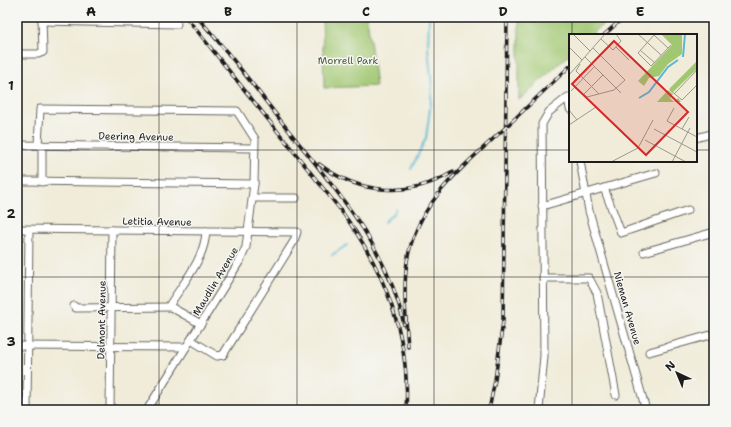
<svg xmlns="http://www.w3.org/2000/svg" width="731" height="427" font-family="'Shantell Sans',sans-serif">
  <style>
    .green { fill: #a1c771; stroke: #5e7246 }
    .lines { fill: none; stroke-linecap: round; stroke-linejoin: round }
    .stream { stroke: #57b8d6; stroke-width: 2 }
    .minor-casing { stroke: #66655e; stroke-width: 9 }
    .minor { stroke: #fff; stroke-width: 7 }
    .rail-casing { stroke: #1c1c1c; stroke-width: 3.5 }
    .rail { stroke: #f6f6f2; stroke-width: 2; stroke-dasharray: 6; stroke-linecap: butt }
    .grid { fill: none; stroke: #1c1c1c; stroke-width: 1; stroke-opacity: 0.55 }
    .labels { text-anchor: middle; stroke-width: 3; stroke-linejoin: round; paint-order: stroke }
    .park-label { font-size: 10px; fill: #4b583a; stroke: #f6f6f2 }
    .street-label { font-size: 10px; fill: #1c1c1c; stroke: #f6f6f2 }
    .inset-river { fill: none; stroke: #57b8d6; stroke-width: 2 }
    .inset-road { fill: none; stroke: #9b998d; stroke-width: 1 }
    .view { fill: #d62828; fill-opacity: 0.15; stroke: #d62828; stroke-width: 2 }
    .inset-edge { fill: none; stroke: #1c1c1c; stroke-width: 2 }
    .neatline { fill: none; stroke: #1c1c1c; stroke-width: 1.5 }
    .grid-label { font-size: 13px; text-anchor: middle; font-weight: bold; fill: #1c1c1c }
  </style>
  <rect width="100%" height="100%" fill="#f6f6f2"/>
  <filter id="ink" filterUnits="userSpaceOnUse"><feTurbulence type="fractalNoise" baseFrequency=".025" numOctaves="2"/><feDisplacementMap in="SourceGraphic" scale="8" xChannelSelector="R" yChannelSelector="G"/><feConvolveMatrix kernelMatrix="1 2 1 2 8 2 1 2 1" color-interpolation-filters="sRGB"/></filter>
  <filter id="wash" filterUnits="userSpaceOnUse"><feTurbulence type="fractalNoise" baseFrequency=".012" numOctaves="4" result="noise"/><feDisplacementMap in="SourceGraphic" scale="16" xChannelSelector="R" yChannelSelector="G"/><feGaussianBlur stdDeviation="0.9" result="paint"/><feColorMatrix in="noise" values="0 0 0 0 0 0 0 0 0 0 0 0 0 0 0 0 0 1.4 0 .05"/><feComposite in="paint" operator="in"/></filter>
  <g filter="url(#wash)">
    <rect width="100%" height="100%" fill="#f0ecd9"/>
    <g class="green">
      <path d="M322 17H367L376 86 324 88Z"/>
      <path d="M519 17H611L591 35H570V54L519 100Z"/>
    </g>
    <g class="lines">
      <g class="stream">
        <path d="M411 169 426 138 431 101 432 86 428 48 429 17"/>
        <path d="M384 222 393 214 396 209"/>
        <path d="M332 255 347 245"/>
      </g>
    </g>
  </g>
  <g filter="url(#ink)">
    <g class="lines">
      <g class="minor-casing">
        <g id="minor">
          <path d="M42 21 177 24"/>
          <path d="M17 54H38L43 52 42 17"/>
          <path d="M696 138 714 133"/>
          <path d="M17 145 254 148"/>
          <path d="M38 145 40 109 237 111 255 139 254 184 246 247 241 259 147 410"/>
          <path d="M580 161 589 211 646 410"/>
          <path d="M25 181 254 184"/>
          <path d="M42 182V145"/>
          <path d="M604 188 621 233 688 210"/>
          <path d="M253 198H296"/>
          <path d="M542 206 656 173"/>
          <path d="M17 229 297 232 294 241 223 355 217 356 191 340"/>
          <path d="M644 252 714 232"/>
          <path d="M543 278H589L597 293 616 395"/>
          <path d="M74 306 76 308 171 307"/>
          <path d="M201 324 169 306C183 283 205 259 206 231"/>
          <path d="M17 346 186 347"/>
          <path d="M649 352 714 334"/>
          <path d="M27 410 29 230"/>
          <path d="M110 410 112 230"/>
          <path d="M539 410 544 356 542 124 549 112 568 97 570 109"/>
        </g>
      </g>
      <use href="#minor" class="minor"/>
      <g class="rail-casing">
        <g id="rail">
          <path d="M186 17 339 208C383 266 411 336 406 410"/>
          <path d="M197 17C227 50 254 86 281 121 330 183 388 245 404 325"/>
          <path d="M604 35 624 17"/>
          <path d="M319 164C360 195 409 198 453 172"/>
          <path d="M408 347C406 319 403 290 407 262 416 203 463 167 504 129 526 108 548 87 570 66"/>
          <path d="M489 410 495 380 503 321 507 17"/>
        </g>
      </g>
      <use href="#rail" class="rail"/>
    </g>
  </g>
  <path class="grid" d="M159 17V410M297 17V410M434 17V410M572 17V35M17 150H570M696 150H714M572 161V410M17 277H714"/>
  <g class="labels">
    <g class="park-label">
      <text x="348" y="64">Morrell Park</text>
    </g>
    <g class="street-label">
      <text transform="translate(136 136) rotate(1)" y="4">Deering Avenue</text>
      <text transform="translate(157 221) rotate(1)" y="4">Letitia Avenue</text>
      <text transform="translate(215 281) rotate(-59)" y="4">Maudlin Avenue</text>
      <text transform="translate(628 308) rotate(74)" y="4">Nieman Avenue</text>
      <text transform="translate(101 320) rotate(-89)" y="4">Delmont Avenue</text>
    </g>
  </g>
  <g transform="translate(569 34)">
    <rect width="128" height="128" fill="#f0ecd9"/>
    <path d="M92 0H113V20L99 30 90 42 80 44 75 52 69 47 103 11ZM128 27V35L104 58 100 55ZM99 56 104 60 101 64 105 68 109 64 112 68H88Z" fill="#a1c771"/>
    <path class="inset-river" d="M114 23 116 0M70 64 80 58 99 33 109 26"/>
    <path class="inset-road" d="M4 0 21 17M69 0 92 21M86 0 69 19 82 32 102 11M85 1 99 14M32 5 44 16 52 7 47 0M0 13 13 26M47 13 60 26M71 16 86 29M16 23 52 59M11 30 7 37 30 60M0 41 36 0M5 53 18 63 45 56 56 46 24 14M101 56 113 66 128 51M2 57 25 33M105 60 128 36M14 61 34 41M105 74 98 87 128 103M0 76 8 86M0 91 27 73M85 95 128 118M113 95 120 83M76 106 117 128M42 128 69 114 84 86M103 128 121 94"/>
    <path class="view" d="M45 7 119 78 77 121 3 50Z"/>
    <rect width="128" height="128" class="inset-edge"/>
  </g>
  <rect width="731" height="427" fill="none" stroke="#f6f6f2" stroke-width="44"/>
  <g transform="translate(677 373) rotate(316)" stroke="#f6f6f2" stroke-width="3" paint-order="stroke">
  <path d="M0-3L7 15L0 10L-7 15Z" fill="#1c1c1c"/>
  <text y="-6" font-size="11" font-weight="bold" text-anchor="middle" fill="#1c1c1c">N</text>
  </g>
  <rect x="22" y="22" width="687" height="383" class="neatline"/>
  <g class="grid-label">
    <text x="91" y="16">A</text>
    <text x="228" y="16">B</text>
    <text x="366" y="16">C</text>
    <text x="503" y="16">D</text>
    <text x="640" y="16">E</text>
    <text x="11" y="90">1</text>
    <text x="11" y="218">2</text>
    <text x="11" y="346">3</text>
  </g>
</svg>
